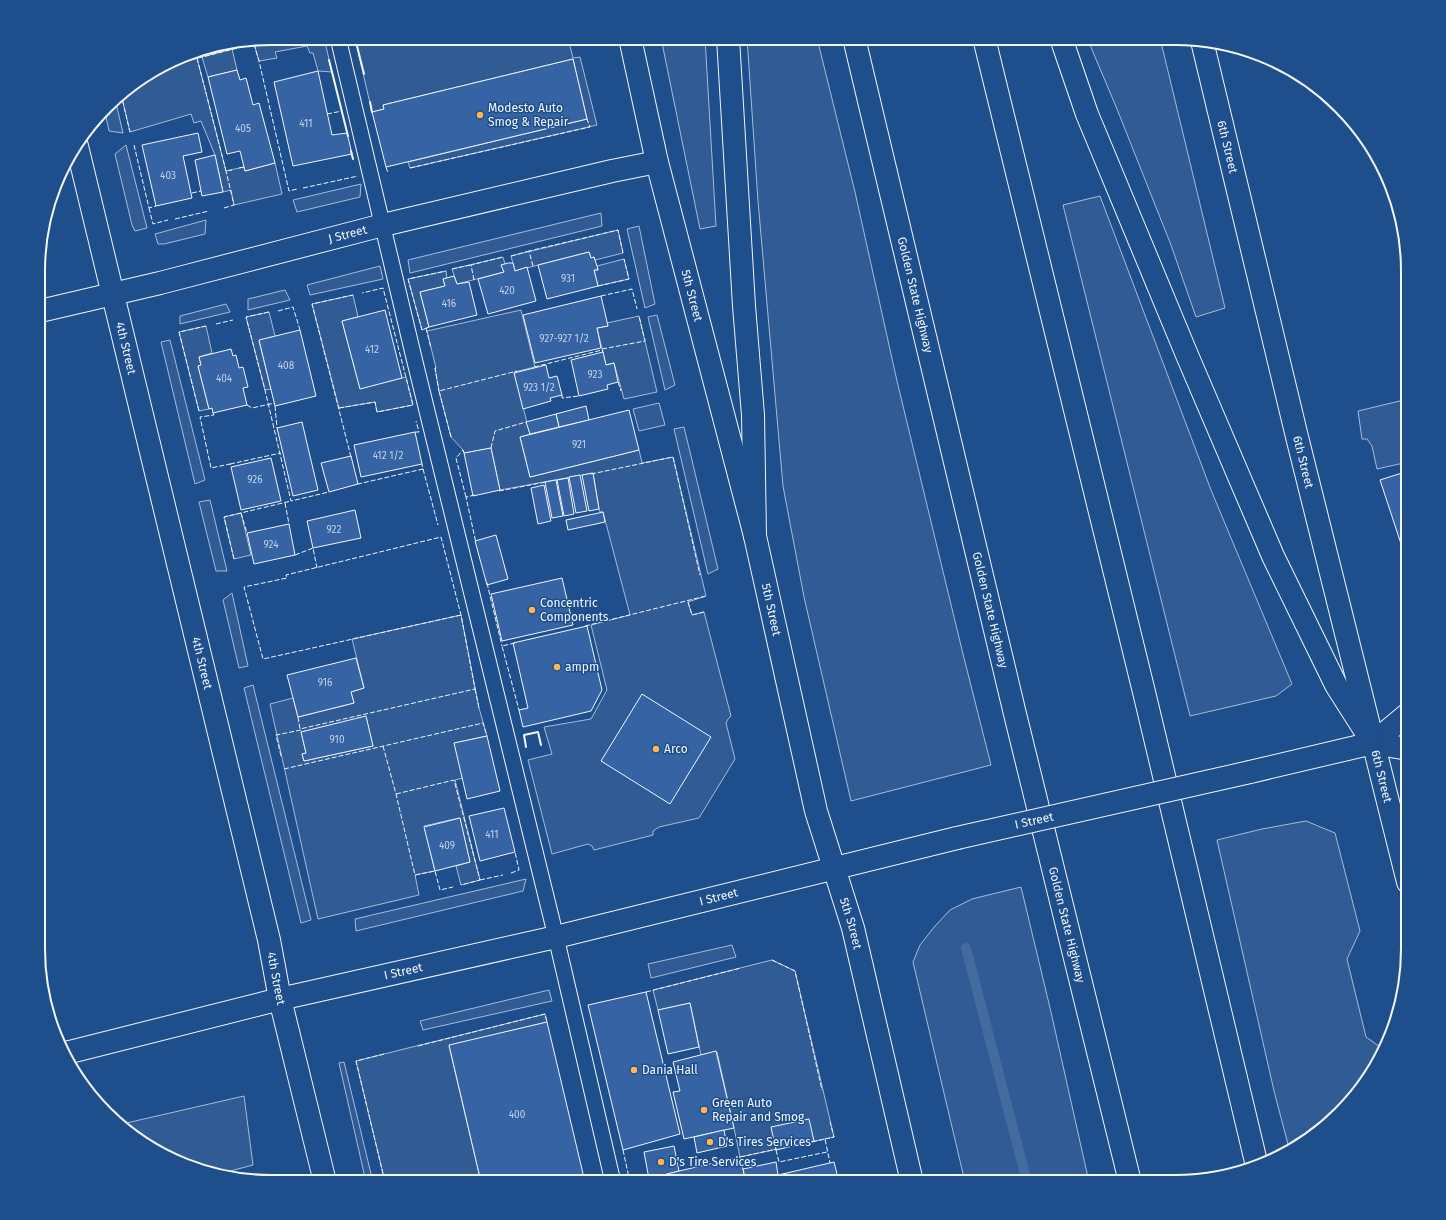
<svg xmlns="http://www.w3.org/2000/svg" width="1446" height="1220" font-family="'Fira Sans',sans-serif">
  <style>
    .built { fill: #305b95; stroke: #a8bbd7; fill-rule: evenodd }
    .lines { fill: none; stroke-linecap: round; stroke-linejoin: round }
    .stream { stroke: #446ba0; stroke-width: 10 }
    .building { fill: #3563a3; stroke: #f2f6ff }
    .service-casing { stroke: #f2f6ff; stroke-width: 17 }
    .minor-casing { stroke: #f2f6ff; stroke-width: 24 }
    .tertiary-casing { stroke: #f2f6ff; stroke-width: 24 }
    .primary-casing { stroke: #f2f6ff; stroke-width: 24 }
    .motorway-casing { stroke: #f2f6ff; stroke-width: 24 }
    .service { stroke: #1f4e8c; stroke-width: 15 }
    .minor { stroke: #1f4e8c; stroke-width: 22 }
    .tertiary { stroke: #1f4e8c; stroke-width: 22 }
    .primary { stroke: #1f4e8c; stroke-width: 22 }
    .motorway { stroke: #1f4e8c; stroke-width: 22 }
    .minor-bridge-casing { stroke: #f2f6ff; stroke-width: 24; stroke-linecap: butt }
    .minor-bridge { stroke: #1f4e8c; stroke-width: 22 }
    .fence { stroke: #f2f6ff; stroke-width: 1; stroke-dasharray: 5 2; stroke-linecap: butt }
    .wall { stroke: #f2f6ff; stroke-width: 2 }
    .poi-dot { fill: #ffb74d; stroke: #1f4e8c; stroke-width: 1.5 }
    .labels { text-anchor: middle; stroke-width: 3; stroke-linejoin: round; paint-order: stroke }
    .number-label { font-size: 10px; fill: #c3d1e8 }
    .poi-label { font-size: 12px; fill: #f2f6ff; stroke: #1f4e8c; text-anchor: start }
    .street-label { font-size: 12px; fill: #f2f6ff; stroke: #1f4e8c }
    .rim { fill: none; stroke: #f2f6ff; stroke-width: 2 }
  </style>
  <rect width="100%" height="100%" fill="#1f4e8c"/>
  <g class="built">
    <path d="M277 38H324L332 72 318 71 313 53H310L307 46 275 52 277 58 259 61 254 44Z"/>
    <path d="M355 38H568L573 58 580 57 597 125 410 168 408 162 587 119 573 59 383 105 384 109 372 112Z"/>
    <path d="M661 38H705L716 226 700 229Z"/>
    <path d="M747 38H817L855 192 897 381 962 650 991 765 851 801 804 597 783 486 758 201Z"/>
    <path d="M1087 38H1160L1225 308 1196 317 1171 245 1117 109Z"/>
    <path d="M232 49 237 70 208 77 202 57Z"/>
    <path d="M197 58 226 171 244 167 245 171 275 163 282 194 234 205 231 190 223 192 215 155 201 121 194 123 191 114 130 132 121 94 171 65Z"/>
    <path d="M115 99 123 133 109 131 105 112Z"/>
    <path d="M126 145 147 228 135 231 132 225 115 154Z"/>
    <path d="M361 184 360 197 297 212 293 200Z"/>
    <path d="M1100 196 1211 490 1292 684 1276 696 1190 716 1063 205Z"/>
    <path d="M601 213 602 226 410 273 408 260Z"/>
    <path d="M206 220 205 234 164 244H158L155 234Z"/>
    <path d="M639 226 655 304 645 308 627 229Z"/>
    <path d="M618 230 623 253 595 260 594 257 591 258 589 252 515 271 511 256Z"/>
    <path d="M503 257 505 264 501 265 504 272 457 284 452 269Z"/>
    <path d="M624 259 629 279 598 286 594 270H598L597 266Z"/>
    <path d="M380 266 383 279 310 295 307 285Z"/>
    <path d="M446 271 447 278 443 279 445 286 420 292 429 327 422 330 408 279Z"/>
    <path d="M285 290 290 300 248 310V299Z"/>
    <path d="M353 295 358 317 342 321 360 388 406 377 413 405 377 412 375 402 339 408 312 304Z"/>
    <path d="M226 304 230 312 180 324V316Z"/>
    <path d="M521 310 535 367 514 372 530 434 520 437 530 477 639 450 642 463 673 457 706 596 688 602 692 615 704 612 731 716 728 719 726 723 735 759 699 818 659 827 653 831V835L594 850 592 846 588 844 552 854 528 760 552 754 544 727 591 719 607 690 591 625 630 615 603 512H600L599 509 593 473 500 490 491 448 464 453 463 450 451 437 439 391 435 368H436L427 331Z"/>
    <path d="M269 312 275 336 259 341 271 389 265 390 246 317Z"/>
    <path d="M657 315 675 385 665 390 648 317Z"/>
    <path d="M639 316 657 392 624 399 614 363 606 365 597 328 608 326 607 323Z"/>
    <path d="M206 326 212 353 199 357 201 365 198 366 209 409 199 411 179 332Z"/>
    <path d="M170 340 205 480 195 484 161 342Z"/>
    <path d="M1408 399V462L1377 469 1372 446 1367 439H1362L1358 411Z"/>
    <path d="M659 403 665 425 639 431 633 409Z"/>
    <path d="M684 427 718 569 708 574 674 429Z"/>
    <path d="M210 500 227 571H216L199 502Z"/>
    <path d="M241 513 251 555 234 559 224 517Z"/>
    <path d="M232 593 248 666 239 668 223 600Z"/>
    <path d="M461 615 479 708 487 736 455 743 463 778 455 780 480 880 461 885 456 866 470 862 459 818 424 826 435 871 415 875 419 895 318 919 270 704 293 698 298 717 354 703 351 692 364 688 352 639ZM366 717 373 746 304 761 302 754 306 753 301 732Z"/>
    <path d="M253 685 311 920 301 923 244 688Z"/>
    <path d="M1306 821 1335 833 1360 931 1347 959 1366 1037 1383 1049 1340 1114 1289 1148 1274 1091 1217 840 1262 829Z"/>
    <path d="M526 879 523 891 356 931 355 919Z"/>
    <path d="M1021 887 1051 1012 1089 1182H965L913 962 920 945 935 926 950 910 972 899Z"/>
    <path d="M732 945 736 957 651 978 648 964Z"/>
    <path d="M772 960 795 971 834 1137 740 1157 734 1128 717 1052 701 1055 690 1003 658 1010 653 990Z"/>
    <path d="M549 990 552 1001 423 1030 420 1021Z"/>
    <path d="M545 1014 547 1022 449 1046 481 1182H385L356 1061Z"/>
    <path d="M344 1062 373 1182H366L339 1063Z"/>
    <path d="M244 1096 253 1165 223 1173 182 1164 122 1124Z"/>
  </g>
  <g class="lines">
    <path class="stream" d="M966 948 1027 1182"/>
  </g>
  <g class="building">
    <path d="M242 43 224 49 223 46Z"/>
    <path d="M573 59 587 119 386 167 372 112 384 109 383 105Z"/>
    <path d="M237 70 240 80 246 78 253 105 259 103 275 163 245 171 240 151 227 154 208 77Z"/>
    <path d="M318 71 332 135 347 133 352 154 293 166 274 82Z"/>
    <path d="M198 133 202 152 183 156 192 198 156 206 142 145Z"/>
    <path d="M215 155 223 192 202 196 195 160Z"/>
    <path d="M589 252 591 258 594 257 597 266 598 270H594L598 286 547 299 538 265Z"/>
    <path d="M508 263H513L515 271 527 267 536 301 488 314 478 279 504 272 501 265Z"/>
    <path d="M454 276 457 284 469 282 477 315 429 327 420 292 445 286 443 279Z"/>
    <path d="M601 296 608 326 597 328 601 348 535 363 523 315Z"/>
    <path d="M385 310 402 378 360 389 342 321Z"/>
    <path d="M300 330 316 396 275 406 259 340Z"/>
    <path d="M231 349 233 356 236 355 239 368 243 367 248 387 243 388 247 405 213 413 212 408 209 409 198 366 201 365 199 357Z"/>
    <path d="M603 352 606 365 614 363 618 382 607 385 608 389 579 396 571 360Z"/>
    <path d="M546 365 549 378 557 376 562 395 550 398 551 401 523 409 514 373Z"/>
    <path d="M586 406 589 420 559 427 556 414Z"/>
    <path d="M629 410 639 450 530 477 520 437Z"/>
    <path d="M556 414 559 427 530 434 526 422Z"/>
    <path d="M302 422 318 490 293 496 277 428Z"/>
    <path d="M415 432 422 464 361 477 354 445Z"/>
    <path d="M491 448 500 490 473 496 464 453Z"/>
    <path d="M351 456 358 484 329 492 321 463Z"/>
    <path d="M271 458 281 501 241 510 231 467Z"/>
    <path d="M1408 471V565L1380 480Z"/>
    <path d="M593 473 599 509 589 511 582 475Z"/>
    <path d="M580 475 587 511 576 513 569 477Z"/>
    <path d="M568 478 574 514 564 516 557 480Z"/>
    <path d="M556 480 563 516 552 518 545 482Z"/>
    <path d="M544 485 551 521 538 524 531 488Z"/>
    <path d="M355 510 361 538 313 548 307 521Z"/>
    <path d="M603 512 605 522 568 530 566 520Z"/>
    <path d="M289 524 295 555 254 564 247 533Z"/>
    <path d="M496 535 508 579 487 585 475 541Z"/>
    <path d="M562 578 573 625 502 641 491 594Z"/>
    <path d="M587 626 602 690 591 711 523 727 519 710 528 708 513 643Z"/>
    <path d="M356 658 364 688 351 692 354 703 298 717 287 675Z"/>
    <path d="M642 694 711 737 670 804 601 761Z"/>
    <path d="M366 716 373 746 304 761 302 754 306 753 301 732Z"/>
    <path d="M487 736 500 791 467 799 454 743Z"/>
    <path d="M504 808 515 852 480 861 469 816Z"/>
    <path d="M460 818 470 862 435 871 424 827Z"/>
    <path d="M646 992 680 1134 623 1150 588 1005Z"/>
    <path d="M690 1003 699 1047 668 1054 658 1010Z"/>
    <path d="M547 1022 585 1182H481L449 1045Z"/>
    <path d="M716 1051 734 1128 684 1139 673 1092 680 1091 673 1062Z"/>
    <path d="M809 1119 814 1141 776 1150 771 1127Z"/>
    <path d="M724 1130 727 1146 697 1153 694 1137Z"/>
    <path d="M674 1146 679 1171 649 1179 644 1152Z"/>
    <path d="M740 1157 746 1182H636L679 1171Z"/>
    <path d="M776 1162 778 1175 746 1182 743 1169Z"/>
    <path d="M834 1162 839 1182H749L778 1175Z"/>
  </g>
  <g class="lines">
    <g class="service-casing">
      <path id="service" d="M338 38 415 362 556 937 613 1182"/>
    </g>
    <g class="minor-casing">
      <g id="minor">
        <path id="s1" d="M77 146 269 940 280 999 325 1182"/>
        <path id="s2" d="M40 311 160 283 383 225 612 171 657 162"/>
        <path d="M1250 772 1373 743"/>
        <path id="s3" d="M66 1053 280 999 556 937 957 838"/>
      </g>
    </g>
    <g class="tertiary-casing">
      <g id="tertiary">
        <path d="M1373 743 1408 714"/>
        <path d="M1373 743 1408 749"/>
      </g>
    </g>
    <g class="primary-casing">
      <g id="primary">
        <path id="s4" d="M630 38 657 162 755 536 816 811 853 928 912 1182"/>
        <path id="s5" d="M1202 41 1298 441 1408 882"/>
      </g>
    </g>
    <g class="motorway-casing">
      <g id="motorway">
        <path d="M728 38 744 306 753 415 755 536"/>
        <path id="s6" d="M854 38 1015 714 1130 1182"/>
        <path d="M984 38 1144 692 1257 1166"/>
        <path d="M1061 38 1087 114 1187 355 1273 556 1336 685 1373 743"/>
      </g>
    </g>
    <use href="#service" class="service"/>
    <use href="#minor" class="minor"/>
    <use href="#tertiary" class="tertiary"/>
    <use href="#primary" class="primary"/>
    <use href="#motorway" class="motorway"/>
    <g class="minor-bridge-casing">
      <g id="minor-bridge">
        <path id="s7" d="M957 838 1250 772"/>
      </g>
    </g>
    <use href="#minor-bridge" class="minor-bridge"/>
    <g class="fence">
      <path d="M254 44 259 61 289 191 297 189"/>
      <path d="M197 58 226 171 232 170"/>
      <path d="M171 65 277 38"/>
      <path d="M121 94 130 132"/>
      <path d="M327 114 342 111"/>
      <path d="M134 145 149 208 156 206"/>
      <path d="M386 167 388 173"/>
      <path d="M239 168 244 167"/>
      <path d="M410 168 590 127 587 119"/>
      <path d="M303 188 358 176"/>
      <path d="M192 193 201 191"/>
      <path d="M149 208 153 224 168 220"/>
      <path d="M224 208 234 205 226 171"/>
      <path d="M175 219 209 211"/>
      <path d="M511 256 529 251"/>
      <path d="M533 266 529 251 618 230 623 253"/>
      <path d="M452 269 471 265"/>
      <path d="M474 280 471 265 503 257"/>
      <path d="M598 286 629 279 624 259"/>
      <path d="M601 296 632 289 637 309"/>
      <path d="M278 311 293 307 300 330"/>
      <path d="M269 312 246 317 265 390 291 501 329 492"/>
      <path d="M216 324 233 320"/>
      <path d="M429 327 422 330 408 279 446 271"/>
      <path d="M426 328 431 348"/>
      <path d="M602 349 645 341 639 316"/>
      <path d="M534 367 602 350 603 352"/>
      <path d="M436 368H435L439 391"/>
      <path d="M618 382 621 391"/>
      <path d="M562 395V398L579 396"/>
      <path d="M247 405 252 408 275 403"/>
      <path d="M275 406 277 428"/>
      <path d="M339 408 375 402 377 412 413 405 383 288 362 293"/>
      <path d="M199 411 179 332 206 326"/>
      <path d="M213 413 214 415 200 417 211 468 230 464 231 467"/>
      <path d="M415 432H419L416 421"/>
      <path d="M451 437 439 391 517 371"/>
      <path d="M491 448 495 431 526 422"/>
      <path d="M464 453 463 450 456 458 466 497"/>
      <path d="M351 457 312 304 353 295"/>
      <path d="M230 464 281 453"/>
      <path d="M423 469 438 525"/>
      <path d="M591 474 673 457 700 575"/>
      <path d="M358 483V484L423 469 422 464"/>
      <path d="M499 491 546 482"/>
      <path d="M475 495 466 497 476 543"/>
      <path d="M285 503 289 524"/>
      <path d="M241 513 247 533"/>
      <path d="M295 555 313 548 317 568"/>
      <path d="M234 559 224 517 291 501"/>
      <path d="M487 583 502 646"/>
      <path d="M688 602 692 615 704 612"/>
      <path d="M585 626 706 596"/>
      <path d="M515 643 502 646 519 710"/>
      <path d="M475 689 479 708"/>
      <path d="M298 717 300 729 475 689 461 615 441 537 286 575 287 578 244 587 263 659 461 615"/>
      <path d="M383 746 396 794 415 875 435 871 440 890 453 887"/>
      <path d="M281 756 276 735 301 730"/>
      <path d="M284 769 483 723 487 736"/>
      <path d="M396 794 454 780 480 880 461 885"/>
      <path d="M511 873 519 870 515 852"/>
      <path d="M480 880 503 875"/>
      <path d="M772 960 795 971 822 1090"/>
      <path d="M646 992 741 968"/>
      <path d="M418 1046 545 1014 547 1022"/>
      <path d="M384 1054 356 1061 385 1182"/>
      <path d="M825 1139 834 1137 830 1122"/>
      <path d="M812 1142 825 1139 830 1163"/>
      <path d="M623 1150 630 1182"/>
      <path d="M776 1150 779 1162 827 1152"/>
      <path d="M740 1157 777 1149"/>
    </g>
    <g class="wall">
      <path d="M324 38 325 42"/>
      <path d="M355 38 364 74"/>
      <path d="M329 60 348 136"/>
      <path d="M370 102 372 112"/>
      <path d="M351 151 353 159"/>
      <path d="M526 747 524 735 538 732 541 745"/>
    </g>
  </g>
  <g class="poi-dot">
    <circle cx="480" cy="115" r="4"/>
    <circle cx="532" cy="610" r="4"/>
    <circle cx="557" cy="667" r="4"/>
    <circle cx="656" cy="749" r="4"/>
    <circle cx="634" cy="1070" r="4"/>
    <circle cx="704" cy="1110" r="4"/>
    <circle cx="710" cy="1142" r="4"/>
    <circle cx="661" cy="1162" r="4"/>
  </g>
  <g class="labels">
    <g class="number-label">
      <text x="306" y="127">411</text>
      <text x="243" y="132">405</text>
      <text x="168" y="179">403</text>
      <text x="568" y="282">931</text>
      <text x="507" y="294">420</text>
      <text x="449" y="307">416</text>
      <text x="564" y="342">927-927 1/2</text>
      <text x="372" y="353">412</text>
      <text x="286" y="369">408</text>
      <text x="595" y="378">923</text>
      <text x="224" y="382">404</text>
      <text x="539" y="391">923 1/2</text>
      <text x="579" y="448">921</text>
      <text x="388" y="459">412 1/2</text>
      <text x="255" y="483">926</text>
      <text x="334" y="533">922</text>
      <text x="271" y="548">924</text>
      <text x="325" y="686">916</text>
      <text x="337" y="743">910</text>
      <text x="492" y="838">411</text>
      <text x="447" y="849">409</text>
      <text x="517" y="1118">400</text>
    </g>
    <g class="poi-label">
      <text x="488" y="112">Modesto Auto<tspan x="488" dy="14">Smog &amp; Repair</tspan></text>
      <text x="540" y="607">Concentric<tspan x="540" dy="14">Components</tspan></text>
      <text x="565" y="671">ampm</text>
      <text x="664" y="753">Arco</text>
      <text x="642" y="1074">Dania Hall</text>
      <text x="712" y="1107">Green Auto<tspan x="712" dy="14">Repair and Smog</tspan></text>
      <text x="718" y="1146">D's Tires Services</text>
      <text x="669" y="1166">D's Tire Services</text>
    </g>
    <g class="street-label">
      <text dy="4" stroke="none"><textPath href="#s5" startOffset="109">6th Street</textPath></text>
      <text dy="4" stroke="none"><textPath href="#s2" startOffset="317">J Street</textPath></text>
      <text dy="4" stroke="none"><textPath href="#s6" startOffset="264">Golden State Highway</textPath></text>
      <text dy="4" stroke="none"><textPath href="#s4" startOffset="265">5th Street</textPath></text>
      <text dy="4" stroke="none"><textPath href="#s1" startOffset="208">4th Street</textPath></text>
      <text dy="4" stroke="none"><textPath href="#s5" startOffset="433">6th Street</textPath></text>
      <text dy="4" stroke="none"><textPath href="#s4" startOffset="589">5th Street</textPath></text>
      <text dy="4" stroke="none"><textPath href="#s6" startOffset="588">Golden State Highway</textPath></text>
      <text dy="4" stroke="none"><textPath href="#s1" startOffset="532">4th Street</textPath></text>
      <text dy="4" stroke="none"><textPath href="#s5" startOffset="757">6th Street</textPath></text>
      <text dy="4" stroke="none"><textPath href="#s7" startOffset="79">I Street</textPath></text>
      <text dy="4" stroke="none"><textPath href="#s3" startOffset="671">I Street</textPath></text>
      <text dy="4" stroke="none"><textPath href="#s4" startOffset="913">5th Street</textPath></text>
      <text dy="4" stroke="none"><textPath href="#s6" startOffset="912">Golden State Highway</textPath></text>
      <text dy="4" stroke="none"><textPath href="#s3" startOffset="347">I Street</textPath></text>
      <text dy="4" stroke="none"><textPath href="#s1" startOffset="856">4th Street</textPath></text>
    </g>
  </g>
  <path d="M0 0H1446V1220H0ZM271 45H1175A226 226 0 0 1 1401 271V949A226 226 0 0 1 1175 1175H271A226 226 0 0 1 45 949V271A226 226 0 0 1 271 45Z" fill="#1f4e8c" fill-rule="evenodd"/>
  <path class="rim" d="M271 45H1175A226 226 0 0 1 1401 271V949A226 226 0 0 1 1175 1175H271A226 226 0 0 1 45 949V271A226 226 0 0 1 271 45Z"/>
</svg>
